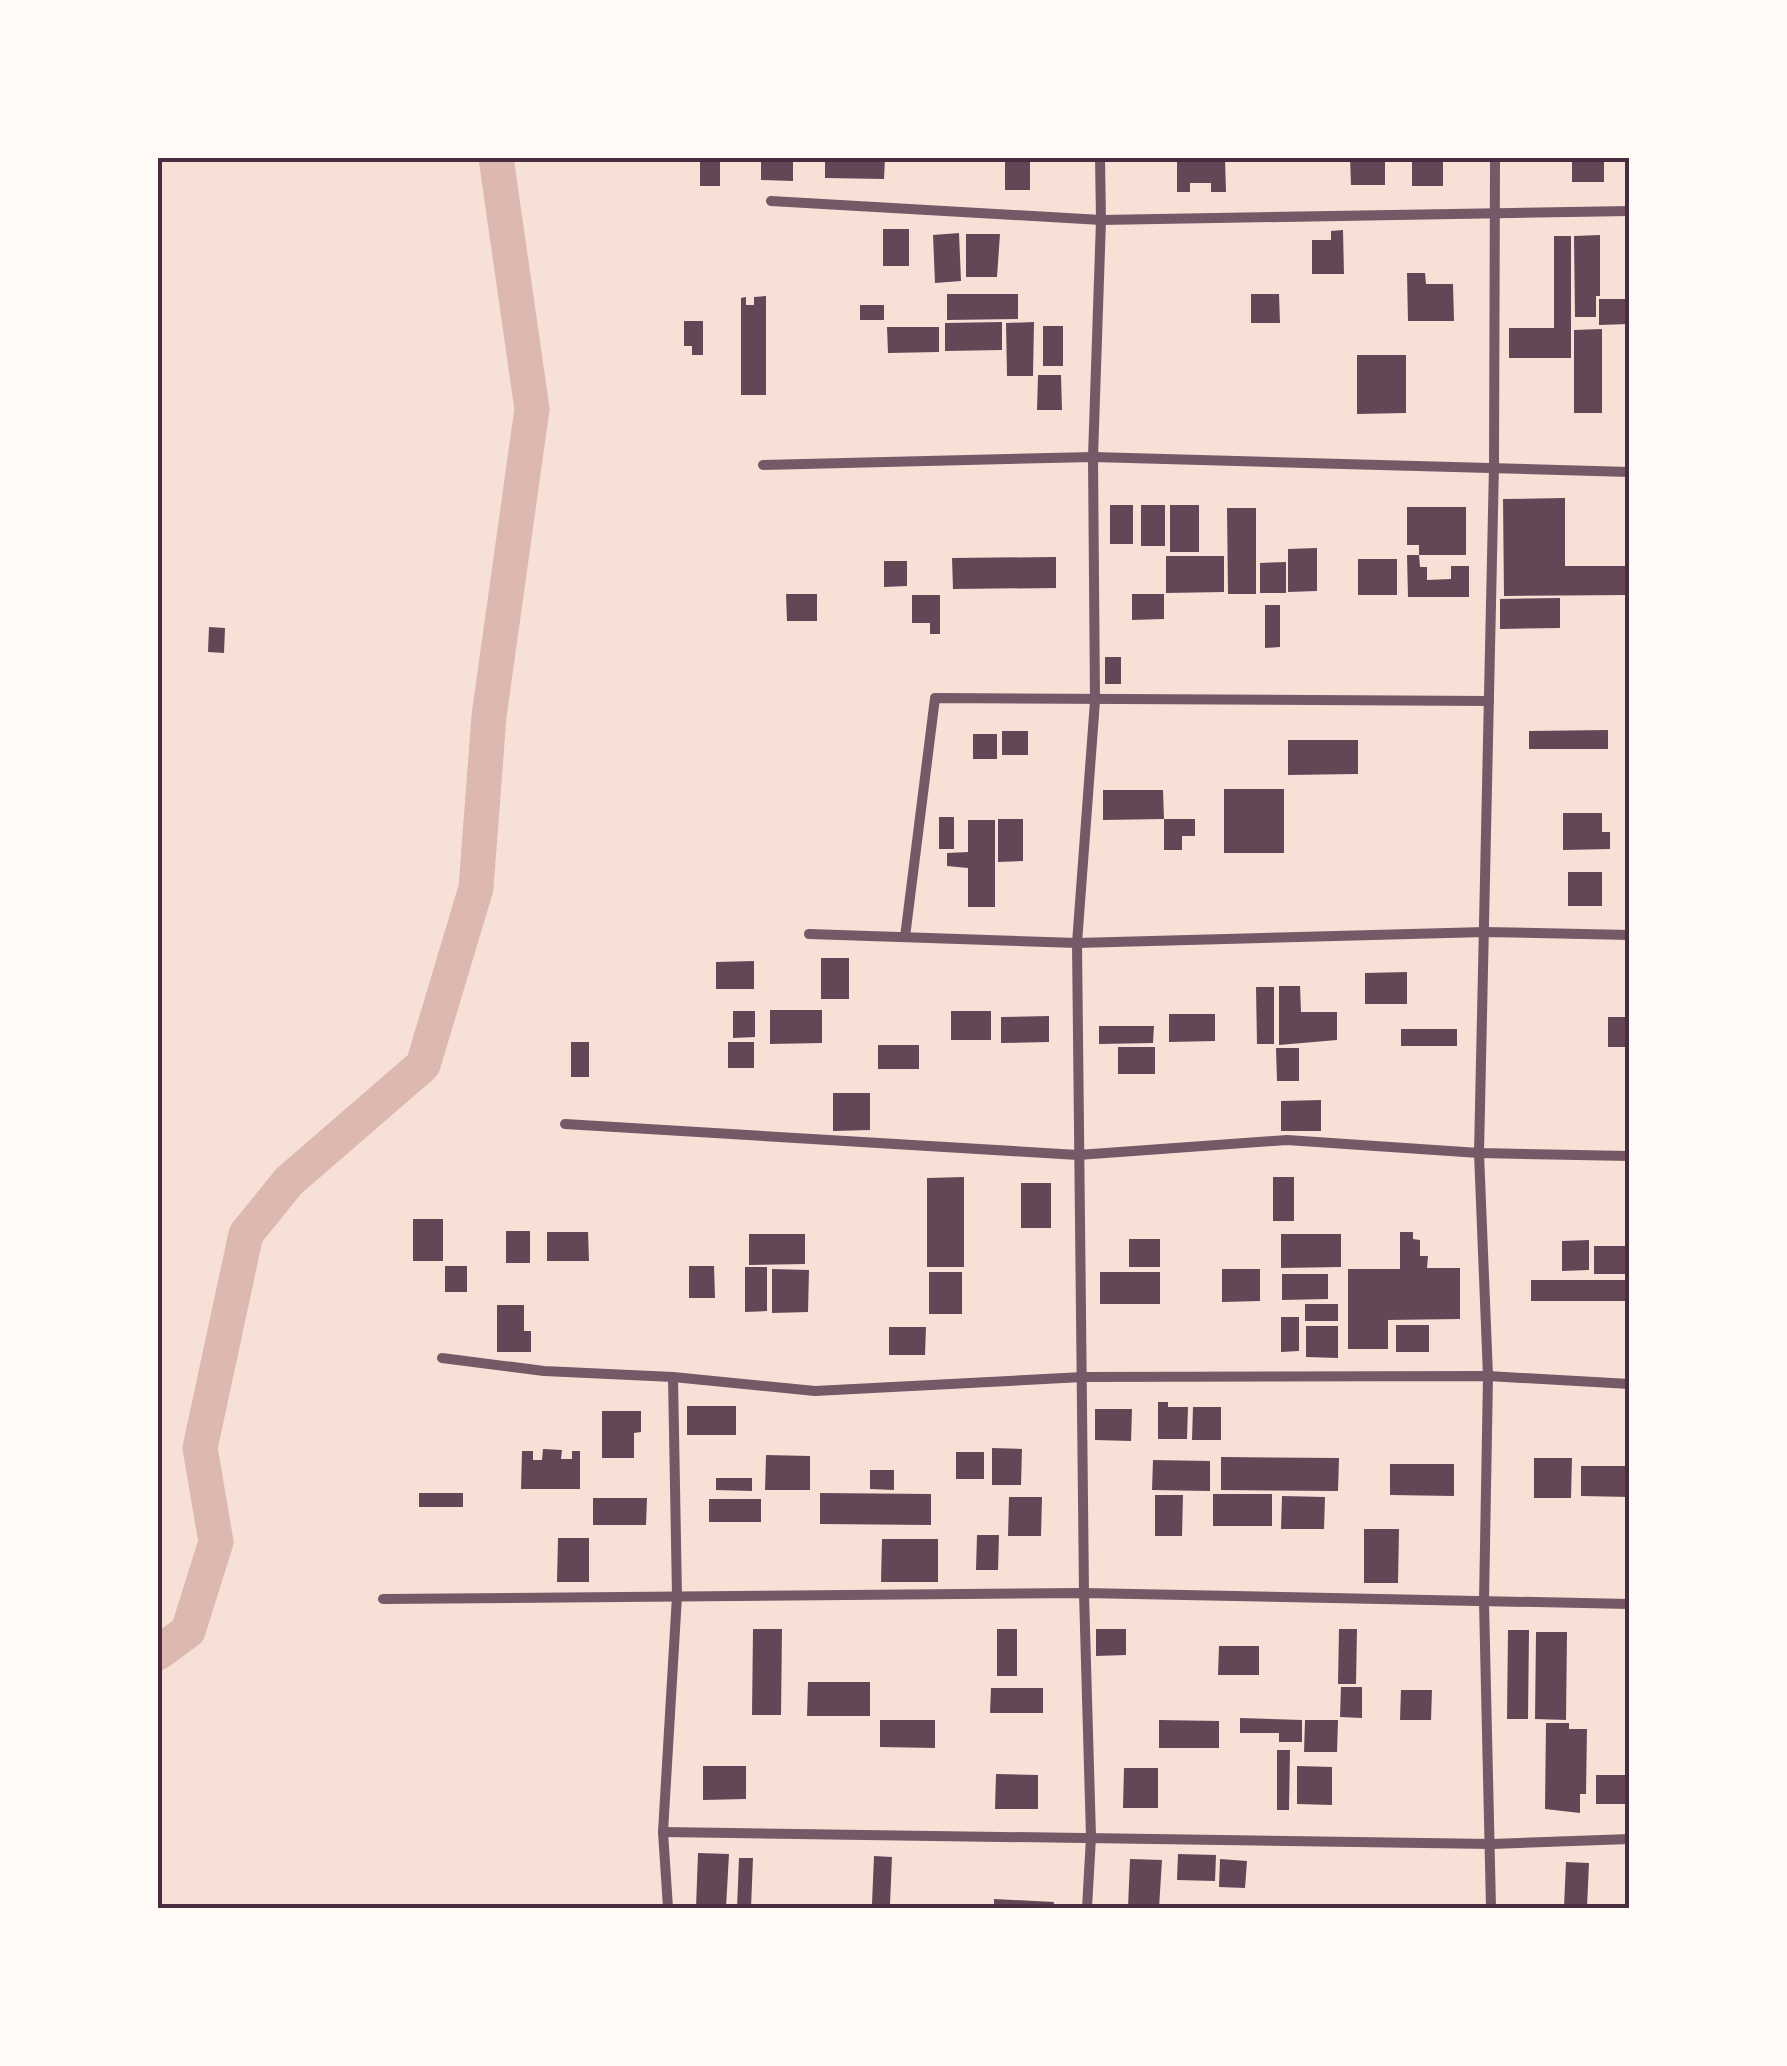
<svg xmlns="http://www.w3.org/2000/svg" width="1787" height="2066" font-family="'Exo 2',sans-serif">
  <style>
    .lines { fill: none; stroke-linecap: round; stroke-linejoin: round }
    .river { stroke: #dcb8b0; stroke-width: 35 }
    .building { fill: #644757 }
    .minor { stroke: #755966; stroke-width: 10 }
    .neatline { fill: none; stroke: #4a2c40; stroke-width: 4 }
  </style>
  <rect width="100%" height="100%" fill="#f7e1d7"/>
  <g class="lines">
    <path class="river" d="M158 1653 188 1631 216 1542 200 1448 246 1234 289 1181 423 1065 476 888 489 716 532 409 496 158"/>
  </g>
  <g class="building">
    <rect x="700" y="158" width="20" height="28"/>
    <path d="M761 158H793V181L761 180Z"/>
    <path d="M825 158H885L884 179 825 178Z"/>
    <rect x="1005" y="158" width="25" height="32"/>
    <path d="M1177 158H1225L1226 192H1211V183H1190V192H1177Z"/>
    <path d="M1350 158H1385V185H1351Z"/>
    <rect x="1412" y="158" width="31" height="28"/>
    <rect x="1572" y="158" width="32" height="24"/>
    <rect x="883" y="229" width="26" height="37"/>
    <path d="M1343 230 1344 274H1312V240H1331V231Z"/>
    <path d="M959 233 961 281 935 283 933 235Z"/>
    <path d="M966 234H1000L997 277H966Z"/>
    <path d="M1600 235V296H1596V317H1575L1574 236Z"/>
    <path d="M1554 236H1571V358H1509V328H1554Z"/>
    <path d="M1407 273H1425L1426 284H1453L1454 321H1408Z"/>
    <path d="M947 294H1018V319L947 320Z"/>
    <path d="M1251 294H1279L1280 323H1251Z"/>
    <path d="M766 296V395H741V298L746 297V305H754V297Z"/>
    <path d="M1599 299H1630V324L1599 325Z"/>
    <rect x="860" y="305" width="24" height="15"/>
    <path d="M684 321H703V355H692V346H684Z"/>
    <path d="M1002 322V350L945 351V323Z"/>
    <path d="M1034 322 1033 376H1007L1006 323Z"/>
    <rect x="1043" y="326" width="20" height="40"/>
    <path d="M887 327H939V352L888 353Z"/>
    <path d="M1602 329V413H1574V330Z"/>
    <path d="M1357 355H1406V413L1357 414Z"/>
    <path d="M1038 375H1061L1062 410H1037Z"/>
    <path d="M1565 498V566H1627L1628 595 1504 596 1503 499Z"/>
    <rect x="1110" y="505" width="23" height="39"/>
    <rect x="1141" y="505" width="24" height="41"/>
    <rect x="1170" y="505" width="29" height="47"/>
    <path d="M1407 507H1466V555H1419V545H1407Z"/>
    <path d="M1227 508H1256V594H1228Z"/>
    <path d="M1317 548V591L1288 592V549Z"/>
    <path d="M1407 555H1419L1420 567H1427V580L1451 579V566H1469V597H1408Z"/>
    <path d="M1166 556H1224V592L1166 593Z"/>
    <path d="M1056 557V588L953 589 952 558Z"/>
    <rect x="1358" y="559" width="39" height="36"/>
    <path d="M884 561H907V586L884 587Z"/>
    <path d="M1286 562V593H1260V563Z"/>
    <path d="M786 594H817V621H787Z"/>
    <path d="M1132 594H1164V619L1132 620Z"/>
    <path d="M912 595H940V634H930V623H912Z"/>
    <path d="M1560 598V628L1500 629V599Z"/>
    <path d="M1265 605H1280V647L1265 648Z"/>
    <path d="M209 627 225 628 224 653 208 652Z"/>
    <rect x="1105" y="657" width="16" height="27"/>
    <path d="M1608 730V749H1529V731Z"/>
    <rect x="1002" y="731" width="26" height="24"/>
    <rect x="973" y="734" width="24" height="25"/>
    <path d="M1288 740H1358V774L1288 775Z"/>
    <rect x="1224" y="789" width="60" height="64"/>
    <path d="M1103 790H1163L1164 819 1103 820Z"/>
    <path d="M1563 813H1602V832H1610V849L1563 850Z"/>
    <rect x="939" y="817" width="15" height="32"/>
    <path d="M998 819H1023V861L998 862Z"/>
    <path d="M1164 819H1195V836H1182V850H1164Z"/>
    <path d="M968 820H995V907H968V868L947 866V853L968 852Z"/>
    <rect x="1568" y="872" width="34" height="34"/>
    <rect x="821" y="958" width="28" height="41"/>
    <path d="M754 961V989H716V962Z"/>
    <path d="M1407 972V1004H1365V973Z"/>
    <path d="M1279 986H1300L1301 1012H1337V1040L1279 1045Z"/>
    <path d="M1256 987H1274V1044H1257Z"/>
    <path d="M770 1010H822V1043L770 1044Z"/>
    <path d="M733 1011H755V1037L733 1038Z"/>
    <rect x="951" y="1011" width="40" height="29"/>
    <path d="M1169 1014H1215V1041L1169 1042Z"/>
    <path d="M1049 1016V1042L1001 1043V1017Z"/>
    <rect x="1608" y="1017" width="22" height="30"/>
    <path d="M1099 1026H1154L1153 1043 1099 1044Z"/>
    <rect x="1401" y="1029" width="56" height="17"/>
    <rect x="571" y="1042" width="18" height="35"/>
    <rect x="728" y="1042" width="26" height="26"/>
    <rect x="878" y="1045" width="41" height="24"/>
    <rect x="1118" y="1047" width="37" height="27"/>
    <path d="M1276 1048H1299V1081H1277Z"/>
    <path d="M833 1093H870V1130L833 1131Z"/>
    <path d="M1321 1100V1131H1281V1101Z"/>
    <path d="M964 1177V1267H927V1178Z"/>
    <rect x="1273" y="1177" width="21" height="44"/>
    <rect x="1021" y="1183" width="30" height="45"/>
    <rect x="413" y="1219" width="30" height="42"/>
    <rect x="506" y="1231" width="24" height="32"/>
    <path d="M547 1232H588L589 1261H547Z"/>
    <path d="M1400 1232H1413V1239L1420 1240V1256H1428L1427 1268H1460V1319L1388 1320V1349H1348V1269H1400Z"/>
    <path d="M749 1234H805V1264L749 1265Z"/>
    <path d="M1281 1234H1341V1267L1281 1268Z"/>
    <rect x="1129" y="1239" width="31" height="28"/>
    <path d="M1589 1240V1270L1562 1271V1241Z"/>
    <path d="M1594 1246H1628L1629 1274H1594Z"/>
    <rect x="445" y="1266" width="22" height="26"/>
    <path d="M689 1266H714L715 1298H689Z"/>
    <path d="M745 1267H767V1311L745 1312Z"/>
    <path d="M772 1269 809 1270 808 1312 772 1313Z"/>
    <path d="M1222 1269H1260V1301L1222 1302Z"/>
    <rect x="929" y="1272" width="33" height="42"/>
    <rect x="1100" y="1272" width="60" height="32"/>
    <path d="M1282 1274H1328V1299L1282 1300Z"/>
    <rect x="1531" y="1280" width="99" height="21"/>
    <rect x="1305" y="1304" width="33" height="17"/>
    <path d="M497 1305H524V1331H531V1352H497Z"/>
    <path d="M1281 1317H1299V1351L1281 1352Z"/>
    <rect x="1396" y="1325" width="33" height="27"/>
    <path d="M1306 1326H1338V1358L1306 1357Z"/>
    <path d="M889 1327H926L925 1355H889Z"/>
    <path d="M1158 1402H1168V1407H1188L1187 1439H1158Z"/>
    <rect x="687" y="1406" width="49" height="29"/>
    <path d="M1193 1407H1221V1440H1192Z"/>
    <path d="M1095 1409H1132L1131 1441 1095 1440Z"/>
    <path d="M602 1411H641V1432L634 1433V1458H602Z"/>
    <path d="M992 1448 1022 1449 1021 1485H992Z"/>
    <path d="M543 1449 562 1450 561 1459H572V1451H580V1489H521L522 1451H533V1460H542Z"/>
    <rect x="956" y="1452" width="28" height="27"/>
    <path d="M766 1455 810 1456V1490H765Z"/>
    <path d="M1221 1457 1339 1458 1338 1491 1221 1490Z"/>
    <path d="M1534 1458H1572L1571 1498H1534Z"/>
    <path d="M1153 1460 1210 1461V1491L1152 1490Z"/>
    <path d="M1390 1464H1454V1496L1390 1495Z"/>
    <path d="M1581 1466H1630V1497L1581 1496Z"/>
    <path d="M870 1470H894V1490L870 1489Z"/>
    <path d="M716 1478H752V1491L716 1490Z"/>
    <rect x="419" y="1493" width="44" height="14"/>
    <path d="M820 1493 931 1494V1525L820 1524Z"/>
    <rect x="1213" y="1494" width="59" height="32"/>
    <path d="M1155 1495H1183L1182 1536H1155Z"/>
    <path d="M1282 1496 1325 1497 1324 1529H1281Z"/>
    <path d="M1009 1497H1042L1041 1536H1008Z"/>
    <path d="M593 1498H647L646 1525H593Z"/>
    <rect x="709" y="1499" width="52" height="23"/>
    <path d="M1364 1529H1399L1398 1583H1364Z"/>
    <path d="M977 1535H999L998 1570H976Z"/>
    <path d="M558 1538H589V1582H557Z"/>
    <path d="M882 1539H938V1582H881Z"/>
    <path d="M753 1629H782L781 1715H752Z"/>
    <rect x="997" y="1629" width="20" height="47"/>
    <path d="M1096 1629H1126V1655L1096 1656Z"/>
    <path d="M1339 1629H1357L1356 1684H1338Z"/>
    <path d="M1508 1630H1529L1528 1719H1507Z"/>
    <path d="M1536 1632H1567L1566 1720 1535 1719Z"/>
    <path d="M1219 1646H1259V1675H1218Z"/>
    <path d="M808 1682H870V1716H807Z"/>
    <path d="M1341 1687H1362V1718L1340 1717Z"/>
    <path d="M991 1688H1043V1713H990Z"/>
    <path d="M1401 1690H1432L1431 1720H1400Z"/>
    <path d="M1240 1718 1302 1720V1742H1279V1733H1240Z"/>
    <path d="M880 1720H935V1748L880 1747Z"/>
    <path d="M1159 1720 1219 1721V1748H1159Z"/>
    <path d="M1305 1720H1338L1337 1752H1304Z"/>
    <path d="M1546 1723H1569V1729H1587L1586 1794H1580V1813L1545 1809Z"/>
    <path d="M1277 1750H1290L1289 1810H1277Z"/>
    <path d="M703 1766H746V1799L703 1800Z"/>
    <path d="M1297 1766 1332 1767V1805L1297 1804Z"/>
    <path d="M1124 1768H1158V1808H1123Z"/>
    <path d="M996 1774 1038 1775V1809H995Z"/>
    <rect x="1596" y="1775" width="34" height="29"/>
    <path d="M698 1853 729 1854 726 1908H696Z"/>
    <path d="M1178 1854 1216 1855 1215 1881 1177 1880Z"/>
    <path d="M874 1856 892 1857 890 1904H872Z"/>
    <path d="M739 1858H753L751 1908H737Z"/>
    <path d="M1130 1859 1162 1860 1159 1908H1128Z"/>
    <path d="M1220 1859 1247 1861 1245 1888 1219 1887Z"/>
    <path d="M1566 1862 1589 1863 1587 1907H1564Z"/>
    <path d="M994 1899 1054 1902 1053 1908H994Z"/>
  </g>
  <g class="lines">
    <g class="minor">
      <path d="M771 201 1101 220 1630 211"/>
      <path d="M763 465 1093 457 1630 472"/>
      <path d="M809 934 1077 943 1485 932 1630 935"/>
      <path d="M905 937 935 698 1489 701"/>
      <path d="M565 1124 1078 1155 1287 1140 1479 1153 1630 1156"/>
      <path d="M442 1358 544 1371 673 1377 815 1391 1083 1377 1488 1376 1630 1384"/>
      <path d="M383 1599 1084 1593 1630 1604"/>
      <path d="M663 1832 1492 1844 1630 1839"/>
      <path d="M668 1908 663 1832 677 1596 673 1377"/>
      <path d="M1087 1908 1091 1837 1084 1593 1077 943 1095 701 1093 457 1101 220 1100 158"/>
      <path d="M1491 1908 1484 1602 1488 1376 1479 1153 1494 466 1495 158"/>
    </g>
  </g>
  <rect width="1787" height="2066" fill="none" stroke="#fffaf5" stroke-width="320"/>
  <rect x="160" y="160" width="1467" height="1746" class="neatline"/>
</svg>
